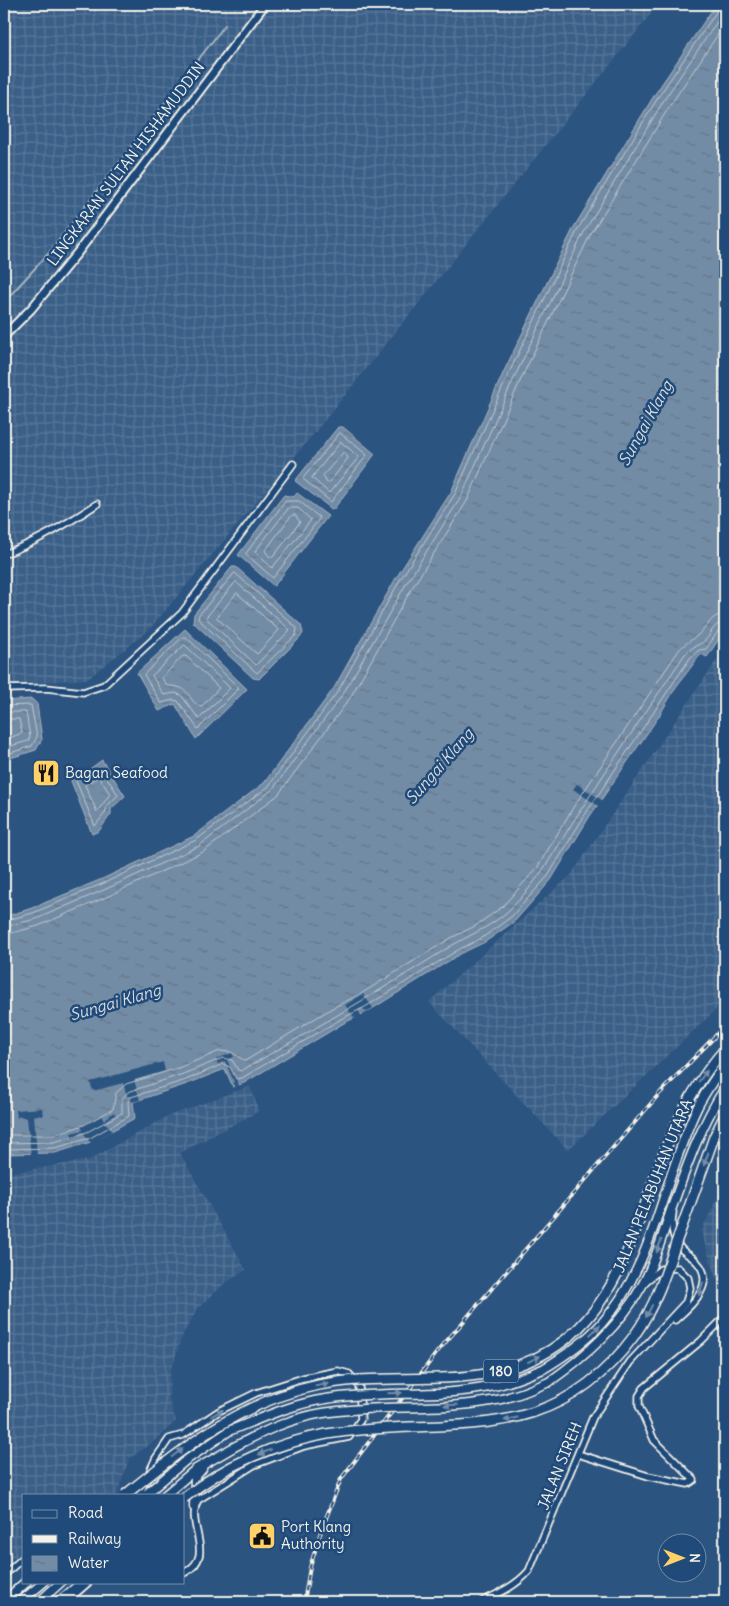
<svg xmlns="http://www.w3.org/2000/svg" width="729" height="1606" font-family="Delius,sans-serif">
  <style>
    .industrial { fill: url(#industrial-grid) }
    .water { fill: url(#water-ripples); stroke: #a7b4c0 }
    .pier { fill: #2c5481 }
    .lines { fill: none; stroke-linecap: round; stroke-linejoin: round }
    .shore { stroke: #c0c9ce; stroke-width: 1 }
    .stream { stroke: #a7b4c0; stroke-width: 2 }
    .minor-casing { stroke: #f4f1e8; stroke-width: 9 }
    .tertiary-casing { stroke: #f4f1e8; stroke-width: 11 }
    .secondary-casing { stroke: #f4f1e8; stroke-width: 11 }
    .primary-casing { stroke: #f4f1e8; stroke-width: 12 }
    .minor { stroke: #1f4a7a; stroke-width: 5.5 }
    .tertiary { stroke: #1f4a7a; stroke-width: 7 }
    .secondary { stroke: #1f4a7a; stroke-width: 8 }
    .primary { stroke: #1f4a7a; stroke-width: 9 }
    .rail-casing { stroke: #f4f1e8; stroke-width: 4 }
    .rail { stroke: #1f4a7a; stroke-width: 2; stroke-dasharray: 5.5; stroke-linecap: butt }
    .secondary-bridge-casing { stroke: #f4f1e8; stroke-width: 11; stroke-linecap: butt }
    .primary-bridge-casing { stroke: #f4f1e8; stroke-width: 12; stroke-linecap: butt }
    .secondary-bridge { stroke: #1f4a7a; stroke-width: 8 }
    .primary-bridge { stroke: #1f4a7a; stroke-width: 9 }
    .oneway { fill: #748da6 }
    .labels { text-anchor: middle; stroke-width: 5; stroke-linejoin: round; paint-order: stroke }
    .shield { fill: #1f4a7a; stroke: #b4bfc7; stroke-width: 1 }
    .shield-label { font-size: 14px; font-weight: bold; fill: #f4f1e8 }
    .street-label { font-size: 15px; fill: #f4f1e8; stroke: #1f4a7a }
    .poi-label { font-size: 15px; fill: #f4f1e8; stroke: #1f4a7a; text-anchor: start }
    .water-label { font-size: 16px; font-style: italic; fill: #dadddb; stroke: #1f4a7a }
  </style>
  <defs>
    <pattern id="industrial-grid" width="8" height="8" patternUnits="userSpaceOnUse" patternTransform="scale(1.25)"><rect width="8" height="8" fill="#3b6088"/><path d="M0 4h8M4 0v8" fill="none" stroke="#587799"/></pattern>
    <pattern id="water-ripples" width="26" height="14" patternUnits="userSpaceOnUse" patternTransform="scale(1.25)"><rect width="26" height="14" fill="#738ca6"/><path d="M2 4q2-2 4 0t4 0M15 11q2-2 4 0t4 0" fill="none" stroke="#647484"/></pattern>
  </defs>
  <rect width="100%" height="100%" fill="#2c5481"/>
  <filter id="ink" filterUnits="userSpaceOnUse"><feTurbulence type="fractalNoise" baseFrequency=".02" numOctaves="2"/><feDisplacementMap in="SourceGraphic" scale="10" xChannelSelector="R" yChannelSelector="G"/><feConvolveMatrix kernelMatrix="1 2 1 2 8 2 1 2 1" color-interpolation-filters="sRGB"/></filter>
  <g filter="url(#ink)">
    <g class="industrial">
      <path d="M4 4H659L317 430 148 631 87 679 4 685Z"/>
      <path d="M725 648V1001L568 1150 429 1002 571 875Z"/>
      <path d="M250 1086 259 1111 180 1153 246 1270 225 1283 199 1307 183 1334 170 1373 169 1400 176 1421 157 1439 129 1459 117 1495H24V1550L4 1566V1174L89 1160 166 1117Z"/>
      <path d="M725 1181V1286L720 1290 701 1232Z"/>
    </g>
    <g class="water">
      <path d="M716 4H725V630L707 657 701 654 676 687 659 716 590 816 551 880 515 921 485 942 460 954 367 1012 344 1023 244 1083 233 1087 225 1069 187 1084 133 1102 135 1118 91 1142 55 1153 4 1154V917L32 908 102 879 194 836 264 783 334 688 396 578 451 492 504 371 574 227 655 94Z"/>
      <path d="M338 427H343L375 454 333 510 295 481Z"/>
      <path d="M297 493 328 516 274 586 238 555 284 495 294 497Z"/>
      <path d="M232 567H236L301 625 303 633 300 638 259 679 253 678 193 622 194 614Z"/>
      <path d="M185 629 247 689 196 739 175 704 159 711 137 673Z"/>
      <path d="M32 699 37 704 42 739 36 750 4 760V701Z"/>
      <path d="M102 760 125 796 111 809V814L99 831 92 834 71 781 72 776 87 771Z"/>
    </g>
    <g class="pier">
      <path d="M577 784 602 800 604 801 600 807 573 789Z"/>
      <path d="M363 994 373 1008 367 1012 362 1008 358 1010 362 1017 356 1020 345 1005Z"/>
      <path d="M232 1053 234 1057 227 1060 239 1085 237 1088 232 1083 234 1082 225 1061 218 1064 216 1059Z"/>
      <path d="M163 1062 165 1071 134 1080 140 1100 132 1102 130 1096H127L123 1083 93 1091 90 1082Z"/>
      <path d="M42 1108 43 1116 34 1115 37 1155 31 1156 27 1118 20 1116 17 1118 16 1110Z"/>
      <path d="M114 1112 115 1115 104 1121 112 1131 100 1138 101 1141 92 1145 83 1132 73 1138 71 1133 83 1130 81 1126 101 1115 104 1120Z"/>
    </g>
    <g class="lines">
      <g class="shore">
        <path d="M340 433 367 455 331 502 303 479Z"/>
        <path d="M341 442 359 457 329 493 312 478Z"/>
        <path d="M344 452 348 458 330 482 327 483 323 476Z"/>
        <path d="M286 501H299L320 518 273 578 246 554Z"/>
        <path d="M289 508H298L311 520 272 568 255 552Z"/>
        <path d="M295 515 300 522 273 557H270L265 551 291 516Z"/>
        <path d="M235 573 297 628 296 635 257 673 198 619 199 615Z"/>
        <path d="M236 582 290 630 256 665 206 618Z"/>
        <path d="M237 593 279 630 257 654 217 618Z"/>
        <path d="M183 637H186L239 688 198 729 178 701 173 700 161 703 144 675Z"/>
        <path d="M185 645 230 688 199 719 181 695 175 693 164 695 152 676Z"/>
        <path d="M183 656H186L219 688 201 707C186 700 192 685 167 686L162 678Z"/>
        <path d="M4 706 31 705 37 737 32 746 4 755"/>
        <path d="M4 712H26L30 737 28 741 4 748"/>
        <path d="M4 719H19L22 733 4 740"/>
        <path d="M99 769 102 770 118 795 107 806 105 813 95 826 76 781Z"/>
        <path d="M99 777 110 794 97 812 85 785Z"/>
        <path d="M4 921 33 913 104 883 196 840 268 787 338 691 400 580 455 494 509 373 578 229 659 96 719 8 720 4"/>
        <path d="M4 927 36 919 106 889 199 846 272 790 343 694 406 584 461 497 515 376 584 232 664 100 725 10"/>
        <path d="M4 935 38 926 109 896 203 852 278 795 350 698 412 588 467 501 521 379 590 235 671 104 725 24"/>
        <path d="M4 1135H53L84 1125 113 1109 116 1093 126 1084 181 1067 220 1051 231 1052 245 1061 334 1007 359 995 451 938 475 926 502 907 537 868 574 806 679 650C685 643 692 640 698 635 709 627 709 615 725 614"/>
        <path d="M4 1143 54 1142 87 1132 122 1113V1099L128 1092 183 1074 223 1058 232 1060 238 1070 241 1071C310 1031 379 992 446 949 467 936 489 928 507 912 539 883 557 846 580 811 614 758 650 706 685 654 691 648 695 646 702 643 712 637 711 623 725 622"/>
        <path d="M4 1149 55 1148 90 1138 129 1116 128 1102 131 1097 186 1080 223 1064 230 1067 236 1079 242 1078 341 1019 365 1007 458 950 482 938 511 917 548 876 586 813 690 658 699 650 706 649 719 630 725 628"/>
      </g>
      <path class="stream" d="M4 302 48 254 225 25"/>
      <g class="minor-casing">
        <g id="minor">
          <path d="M4 554C37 542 67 524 97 504"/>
          <path d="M4 689 46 688 83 692 104 685 182 613 293 464"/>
          <path d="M673 1212C671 1224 671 1236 679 1246 683 1253 692 1256 697 1262 717 1284 691 1306 675 1320"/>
          <path d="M578 1454 648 1476 688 1484 694 1480 654 1440 639 1406V1396L644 1388 701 1341 725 1317"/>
          <path d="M139 1495 156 1458 169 1439 183 1435 219 1411 256 1393 303 1378 338 1371 349 1374 359 1386 361 1419 349 1437 304 1446 254 1465 198 1500C184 1525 218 1556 184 1573"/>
          <path d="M4 1575 24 1557"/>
          <path d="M66 1602 89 1582"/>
          <path d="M481 1602C498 1594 516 1586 529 1571L593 1417 630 1362 686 1302 690 1288 688 1278 678 1268 661 1269 646 1281"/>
        </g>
      </g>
      <g class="tertiary-casing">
        <path id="tertiary" d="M4 336 31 309 78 252 265 4"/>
      </g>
      <g class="secondary-casing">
        <g id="secondary">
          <path d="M543 1369C565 1356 585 1342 602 1323 655 1263 663 1178 697 1108 705 1092 715 1078 725 1063"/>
          <path d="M549 1382C587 1355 620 1326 643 1284 655 1262 662 1237 670 1213 685 1171 700 1126 725 1088"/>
          <path d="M145 1495 185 1461 229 1431"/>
          <path d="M165 1495 196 1469 234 1447"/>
          <path d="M194 1507 195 1477 202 1469"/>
          <path d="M20 1602 44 1582"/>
          <path d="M39 1602 61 1582"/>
        </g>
      </g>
      <g class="primary-casing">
        <g id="primary">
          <path d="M4 1602 26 1582"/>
          <path d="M59 1602 83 1582"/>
        </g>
      </g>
      <use href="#minor" class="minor"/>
      <use href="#tertiary" class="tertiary"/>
      <use href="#secondary" class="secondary"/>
      <use href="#primary" class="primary"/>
      <g class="rail-casing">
        <path id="rail" d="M304 1602 310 1567 321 1531 341 1479 438 1351 660 1093 725 1026"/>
      </g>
      <use href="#rail" class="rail"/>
      <g class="secondary-bridge-casing">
        <g id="secondary-bridge">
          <path d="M229 1431C261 1418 292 1404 326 1399 380 1390 436 1398 489 1387 508 1384 525 1376 543 1369"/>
          <path d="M234 1447C262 1432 291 1418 323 1413 379 1404 436 1411 491 1401 511 1398 530 1390 549 1382"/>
        </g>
      </g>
      <g class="primary-bridge-casing">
        <g id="primary-bridge">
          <path d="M125 1495C185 1446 242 1401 319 1385 404 1368 490 1398 565 1340 623 1295 639 1215 665 1150 680 1113 698 1079 725 1049"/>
          <path d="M184 1498C224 1465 276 1443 327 1434 447 1415 549 1452 634 1336 655 1307 666 1273 677 1240 690 1205 702 1171 714 1137L725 1115"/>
        </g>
      </g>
      <use href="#secondary-bridge" class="secondary-bridge"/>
      <use href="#primary-bridge" class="primary-bridge"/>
    </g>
    <defs><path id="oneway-solid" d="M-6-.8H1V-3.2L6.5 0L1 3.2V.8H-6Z" transform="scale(1.25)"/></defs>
    <g class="oneway">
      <use href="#oneway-solid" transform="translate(703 1076) rotate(-53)"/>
      <use href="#oneway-solid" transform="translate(706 1159) rotate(110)"/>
      <use href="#oneway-solid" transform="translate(659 1246) rotate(110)"/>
      <use href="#oneway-solid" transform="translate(701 1289) rotate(107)"/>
      <use href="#oneway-solid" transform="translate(649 1311) rotate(118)"/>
      <use href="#oneway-solid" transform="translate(595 1330) rotate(-44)"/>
      <use href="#oneway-solid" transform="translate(534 1359) rotate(-26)"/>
      <use href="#oneway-solid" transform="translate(322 1385) rotate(-10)"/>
      <use href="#oneway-solid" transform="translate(395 1393) rotate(-2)"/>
      <use href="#oneway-solid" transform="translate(451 1405) rotate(178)"/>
      <use href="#oneway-solid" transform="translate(217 1413) rotate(-30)"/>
      <use href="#oneway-solid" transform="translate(511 1419) rotate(167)"/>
      <use href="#oneway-solid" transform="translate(265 1452) rotate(157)"/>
      <use href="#oneway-solid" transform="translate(177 1453) rotate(-37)"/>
    </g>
  </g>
  <defs>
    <g id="restaurant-square" transform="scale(1.4375)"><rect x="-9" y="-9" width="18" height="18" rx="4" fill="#ffd166" stroke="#1f4a7a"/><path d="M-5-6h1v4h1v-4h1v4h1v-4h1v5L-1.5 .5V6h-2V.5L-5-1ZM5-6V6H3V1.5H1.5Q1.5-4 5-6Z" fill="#111"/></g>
    <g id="civic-square" transform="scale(1.4375)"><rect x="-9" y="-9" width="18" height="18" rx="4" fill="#ffd166" stroke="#1f4a7a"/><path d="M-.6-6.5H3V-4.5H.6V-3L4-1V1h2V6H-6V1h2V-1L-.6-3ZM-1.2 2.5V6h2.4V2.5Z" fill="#111"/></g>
  </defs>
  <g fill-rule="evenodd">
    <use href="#restaurant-square" x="46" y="773"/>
    <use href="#civic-square" x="262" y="1536"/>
  </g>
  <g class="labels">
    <rect class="shield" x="483.5" y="1359.5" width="35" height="23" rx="4"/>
    <g class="shield-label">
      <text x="501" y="1376">180</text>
    </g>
    <g class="street-label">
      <text transform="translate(126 164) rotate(-53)" y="5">LINGKARAN SULTAN HISHAMUDDIN</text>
      <text transform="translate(653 1186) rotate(-68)" y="5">JALAN PELABUHAN UTARA</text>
      <text transform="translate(560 1466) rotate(-68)" y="5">JALAN SIREH</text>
    </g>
    <g class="poi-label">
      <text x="65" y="778">Bagan Seafood</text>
      <text x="281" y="1532">Port Klang<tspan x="281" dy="17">Authority</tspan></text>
    </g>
    <g class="water-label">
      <text transform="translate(645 423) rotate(-61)" y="6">Sungai Klang</text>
      <text transform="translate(439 766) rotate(-49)" y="6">Sungai Klang</text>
      <text transform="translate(115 1002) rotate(-16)" y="6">Sungai Klang</text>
    </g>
  </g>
  <rect width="729" height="1606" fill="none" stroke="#1f4a7a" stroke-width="20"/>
  <rect x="10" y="10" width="709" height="1586" fill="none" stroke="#f4f1e8" stroke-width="2" filter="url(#ink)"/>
  <rect x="22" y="1494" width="162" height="90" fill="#1f4a7a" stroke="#748da6"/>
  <rect x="32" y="1510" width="25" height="8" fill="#1f4a7a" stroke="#748da6"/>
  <text x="68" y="1518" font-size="15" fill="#f4f1e8">Road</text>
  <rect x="32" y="1535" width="25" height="8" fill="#f4f1e8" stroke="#748da6"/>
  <text x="68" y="1544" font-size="15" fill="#f4f1e8">Railway</text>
  <rect x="32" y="1556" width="25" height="15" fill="url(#water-ripples)" stroke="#748da6"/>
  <text x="68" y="1568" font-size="15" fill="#f4f1e8">Water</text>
  <g transform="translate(682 1558) rotate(90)"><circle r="24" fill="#1f4a7a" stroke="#748da6"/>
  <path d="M0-4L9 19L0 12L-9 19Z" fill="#ffd166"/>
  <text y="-8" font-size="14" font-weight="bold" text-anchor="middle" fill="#f4f1e8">N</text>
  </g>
</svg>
